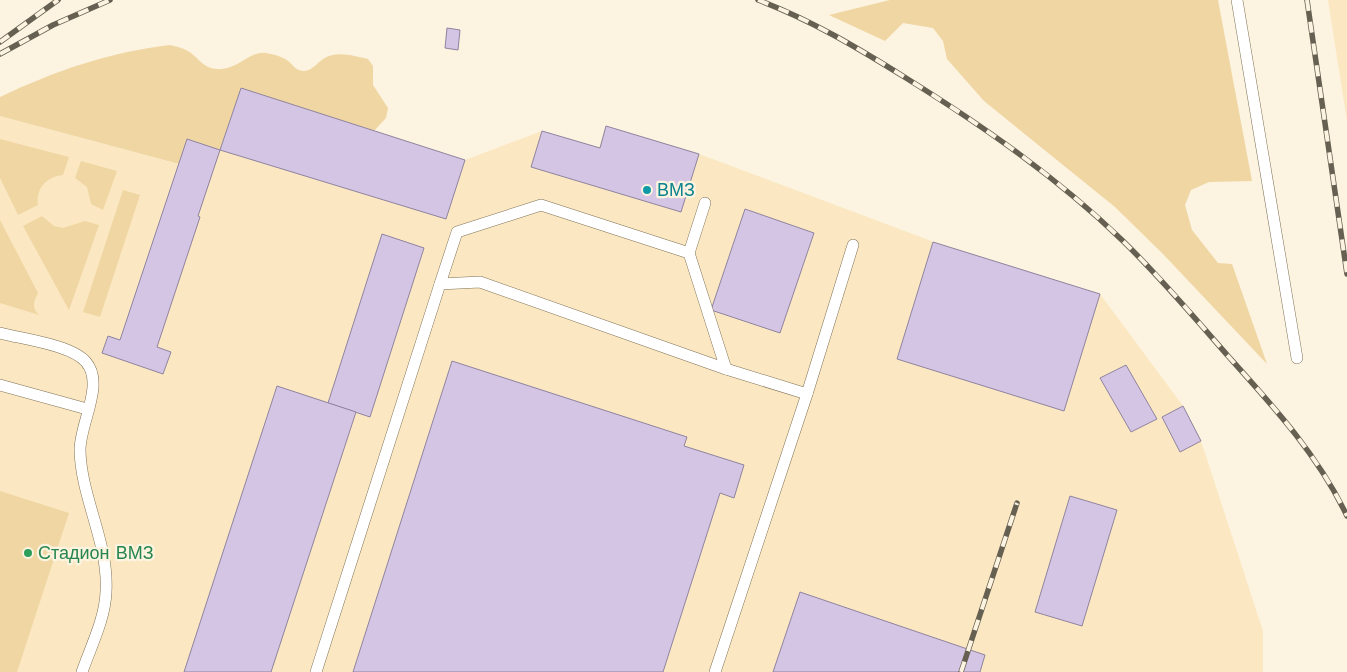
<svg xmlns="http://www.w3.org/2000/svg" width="1347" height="672" font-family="'Work Sans',sans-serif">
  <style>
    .built { fill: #fbe8c2 }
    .green { fill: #f0d6a3 }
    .building { fill: #d3c5e3; stroke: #8f839f }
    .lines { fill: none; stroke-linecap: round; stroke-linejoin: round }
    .lane-casing { stroke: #7f7156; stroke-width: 12 }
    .lane { stroke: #fff; stroke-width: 11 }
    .rail-casing { stroke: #666052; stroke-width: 5.5 }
    .rail { stroke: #fcf3e0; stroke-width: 4; stroke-dasharray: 11; stroke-linecap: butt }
    .culture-dot { fill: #0f9aa8; stroke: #fcf3e0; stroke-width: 2 }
    .leisure-dot { fill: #2e9e5b; stroke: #fcf3e0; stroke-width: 2 }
    .labels { text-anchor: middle; stroke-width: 4.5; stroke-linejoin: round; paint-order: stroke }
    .culture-label { font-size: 18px; fill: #0d838f; stroke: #fcf3e0; text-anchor: start }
    .leisure-label { font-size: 18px; fill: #27864d; stroke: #fcf3e0; text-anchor: start }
  </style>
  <rect width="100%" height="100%" fill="#fcf3e0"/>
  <g class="built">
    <path d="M1328 0H1347V121Z"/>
    <path d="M241 88 465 160 542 131 599 148 606 126 699 154 934 242 1100 294 1183 406 1201 441 1263 631V672H0V116L178 164 187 139Z"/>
  </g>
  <g class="green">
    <path d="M890 0H1218L1252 181 1209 182 1191 190 1185 205 1192 230 1218 263 1232 264 1267 364 1163 254 1115 207 984 101 947 59 943 41 933 28 903 23 885 41 829 15Z"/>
    <path d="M170 45C178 47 184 48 191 53 200 60 204 68 216 69 238 71 248 51 266 53 272 54 280 56 285 59 292 62 294 71 304 71 313 70 316 64 323 59 337 50 354 56 368 59L373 66V85L388 108 386 118 374 131 241 88 220 150 187 139 179 164 0 116V97C55 71 109 52 170 45Z"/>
    <path d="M0 139 69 157 63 175C46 177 36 188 38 205L18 215 0 178Z"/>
    <path d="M81 161 117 171 103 210 91 204 87 187 75 178Z"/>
    <path d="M123 190 140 195 100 317 83 312Z"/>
    <path d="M42 216 54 226 63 228 85 221 99 225 69 310 23 226Z"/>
    <path d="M0 220 38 293C34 301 31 308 39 315L0 303Z"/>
    <path d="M0 491 69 513 17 672H0Z"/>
  </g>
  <g class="building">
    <path d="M447 28 460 30 458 50 445 48Z"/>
    <path d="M241 88 465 160 446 219 220 150Z"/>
    <path d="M606 126 699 154 681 212 531 167 542 131 600 148Z"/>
    <path d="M187 139 220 150 198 216 200 217 157 347 171 352 163 374 102 353 108 336 120 340Z"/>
    <path d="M745 209 814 233 780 333 711 310Z"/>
    <path d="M382 234 424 248 370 417 328 403Z"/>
    <path d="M933 242 1100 294 1064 411 897 359Z"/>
    <path d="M452 361 687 437 684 446 744 465 734 498 720 493 663 672H353Z"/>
    <path d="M1126 365 1157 419 1131 432 1100 378Z"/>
    <path d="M277 386 356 412 271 672H184Z"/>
    <path d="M1183 406 1201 441 1180 452 1162 417Z"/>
    <path d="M1070 496 1117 510 1082 626 1035 612Z"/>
    <path d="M800 592 985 655 980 672H773Z"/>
  </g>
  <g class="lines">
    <g class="lane-casing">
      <g id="lane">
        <path d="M1237 0 1297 358"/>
        <path d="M689 253 705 203"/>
        <path d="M440 284 457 232 541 205 689 253 726 369"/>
        <path d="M0 333C22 339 72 345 86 362 105 384 80 423 80 450 81 498 109 543 106 592 105 619 91 646 82 672"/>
        <path d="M0 385 87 409"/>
        <path d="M316 672 440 284 480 282 726 369 807 394"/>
        <path d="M715 672 807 394 853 245"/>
      </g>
    </g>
    <use href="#lane" class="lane"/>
    <g class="rail-casing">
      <g id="rail">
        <path d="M758 0C811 20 858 48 906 78 983 126 1058 178 1123 241 1160 277 1194 317 1228 356 1273 406 1318 455 1347 516"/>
        <path d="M1307 0 1347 274"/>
        <path d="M0 42 58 0"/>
        <path d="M0 54 53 25 110 0"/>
        <path d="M961 672 1017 503"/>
      </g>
    </g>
    <use href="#rail" class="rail"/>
  </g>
  <circle class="culture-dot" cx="647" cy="190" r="5"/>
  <circle class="leisure-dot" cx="28" cy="553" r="5"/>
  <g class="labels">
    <g class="culture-label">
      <text x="657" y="196">ВМЗ</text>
    </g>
    <g class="leisure-label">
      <text x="38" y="559">Стадион ВМЗ</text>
    </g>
  </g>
</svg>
